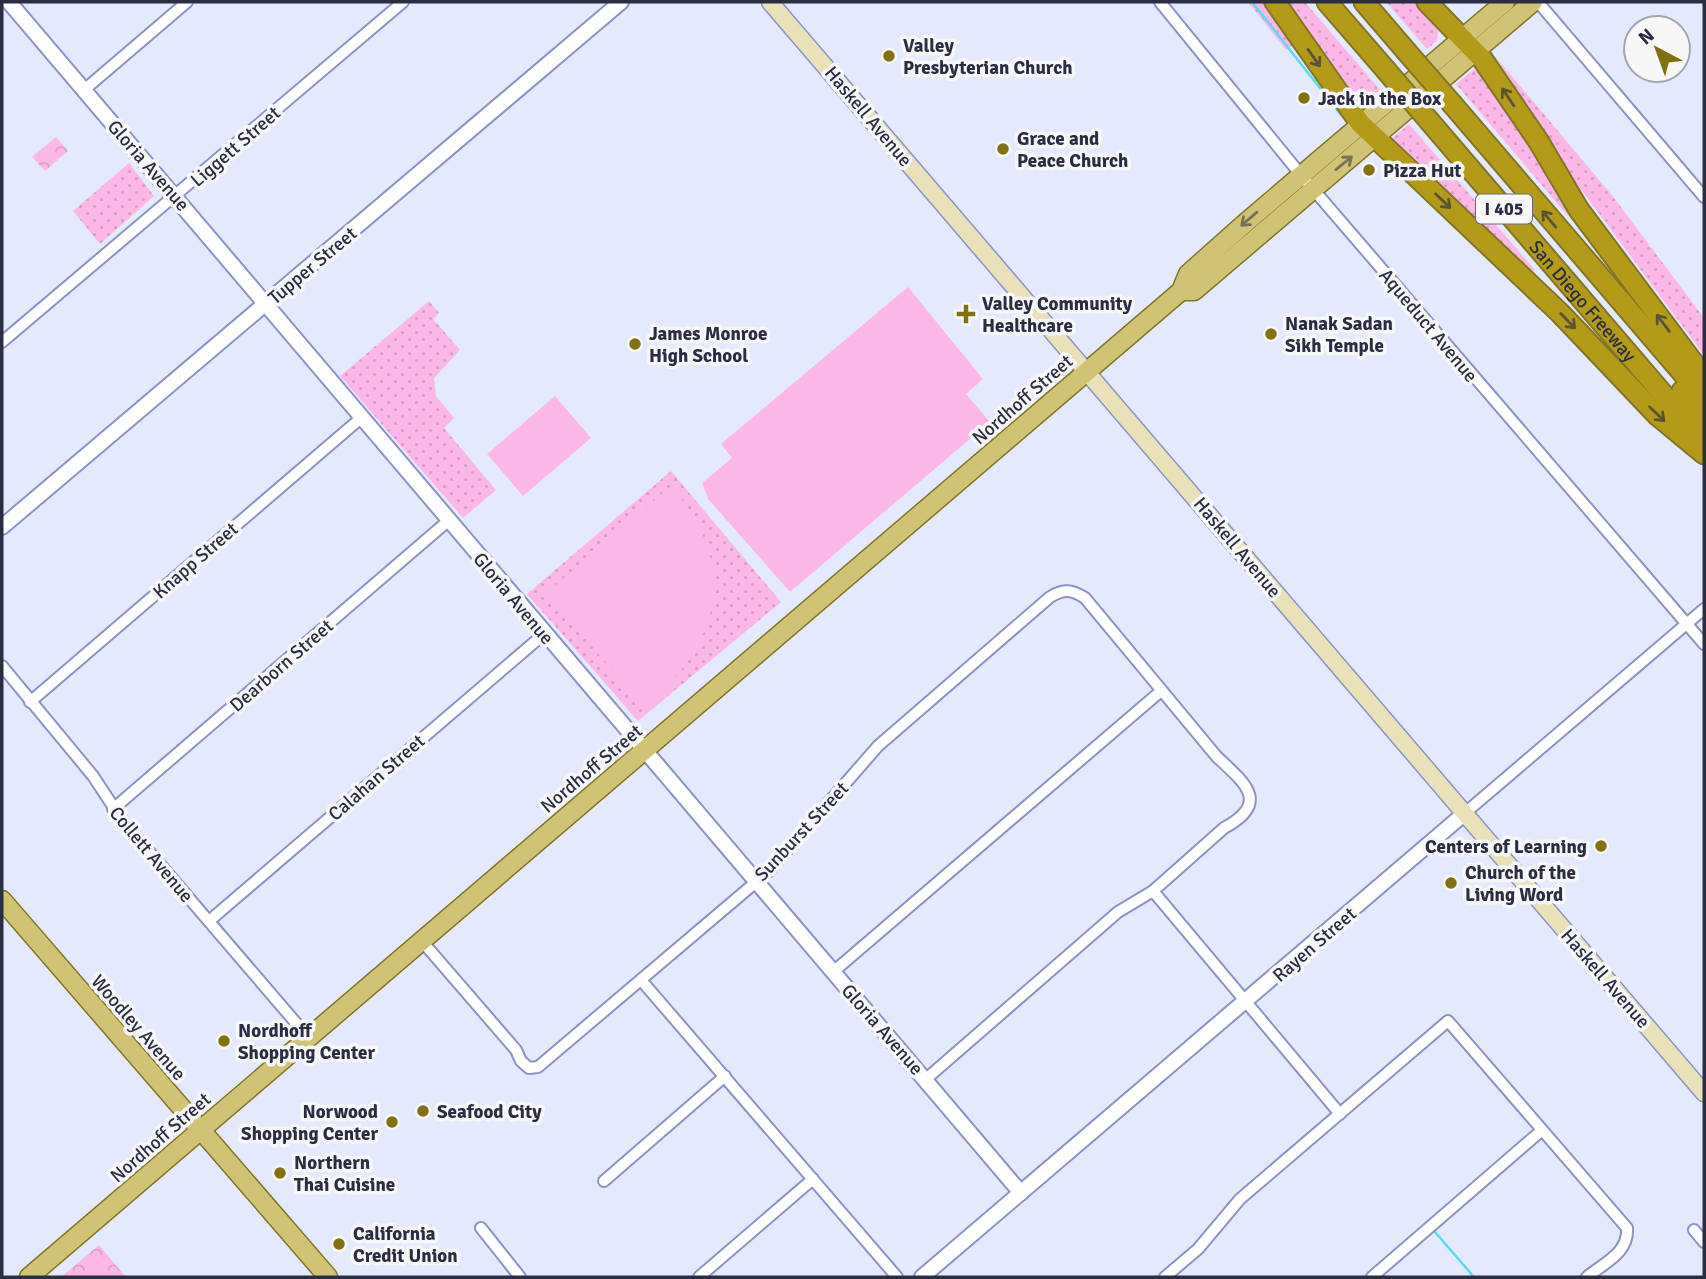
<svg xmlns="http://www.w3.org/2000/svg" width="1706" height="1279" font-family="Signika,sans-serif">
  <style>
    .grass { fill: url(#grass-dots) }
    .park { fill: url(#park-crowns) }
    .pitch { fill: #fbb8e7 }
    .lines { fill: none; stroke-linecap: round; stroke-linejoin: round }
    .stream { stroke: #5cd9f9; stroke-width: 2.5 }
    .minor-casing { stroke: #8c94c5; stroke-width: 14 }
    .tertiary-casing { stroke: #8c94c5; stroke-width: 18 }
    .secondary-casing { stroke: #8c94c5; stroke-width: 19 }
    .primary-casing { stroke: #837527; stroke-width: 21 }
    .motorway-casing { stroke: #837527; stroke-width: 23 }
    .minor { stroke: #fff; stroke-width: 10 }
    .tertiary { stroke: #fff; stroke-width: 14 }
    .secondary { stroke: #e8e1ba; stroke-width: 16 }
    .primary { stroke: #d1c375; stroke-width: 18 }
    .motorway { stroke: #b39b19; stroke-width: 19 }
    .motorway-bridge-casing { stroke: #837527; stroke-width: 23; stroke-linecap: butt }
    .motorway-bridge { stroke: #b39b19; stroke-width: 19 }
    .oneway { stroke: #5b5434 }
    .oneway2 { stroke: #767159 }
    .poi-dot { fill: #827111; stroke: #f7f7f7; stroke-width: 2.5 }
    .labels { text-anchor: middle; stroke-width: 7; stroke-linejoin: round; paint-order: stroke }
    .shield { fill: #f7f7f7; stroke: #686a78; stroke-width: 2 }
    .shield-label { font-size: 18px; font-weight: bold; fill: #2b2e42 }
    .poi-label { font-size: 19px; font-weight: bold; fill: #2b2e42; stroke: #f7f7f7; text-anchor: start }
    .street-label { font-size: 19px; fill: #2b2e42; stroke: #f7f7f7 }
  </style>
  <defs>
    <pattern id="grass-dots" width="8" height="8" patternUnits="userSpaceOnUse" patternTransform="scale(1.75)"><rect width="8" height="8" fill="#fbb8e7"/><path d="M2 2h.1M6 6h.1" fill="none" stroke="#d79ec7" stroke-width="1.8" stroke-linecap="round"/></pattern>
    <pattern id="park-crowns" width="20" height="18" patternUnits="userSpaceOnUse" patternTransform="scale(1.75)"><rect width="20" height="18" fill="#fbb8e7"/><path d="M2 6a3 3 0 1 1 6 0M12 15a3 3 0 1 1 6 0" fill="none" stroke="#d79ec7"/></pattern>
  </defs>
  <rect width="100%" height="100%" fill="#e5e9fe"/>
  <g class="grass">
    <path d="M1248 2H1267L1296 43 1286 50Z"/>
    <path d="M1284 2H1305L1380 90 1361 106H1355Z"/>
    <path d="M1386 2H1417L1439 23 1437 41 1427 49Z"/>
    <path d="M1495 56 1611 194 1704 318V355L1571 176 1558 151Z"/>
    <path d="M1478 66 1576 210 1568 216 1456 84Z"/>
    <path d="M1409 124 1535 270 1529 276 1390 140Z"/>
    <path d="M129 163 154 196 100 244 73 211Z"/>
    <path d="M429 301 439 313 433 319 460 350 434 378 436 396 454 418 444 428 496 490 463 518 340 376Z"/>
    <path d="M671 471 781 602 638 721 527 594Z"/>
  </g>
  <g class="park">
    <path d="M56 137 68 151 45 171 32 157Z"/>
    <path d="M99 1245 126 1277H61Z"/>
  </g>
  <g class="pitch">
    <path d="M908 287 983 379 966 394 990 422 790 592 708 499 702 483 732 458 721 444Z"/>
    <path d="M555 396 591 438 523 496 487 454Z"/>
    <path d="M671 486C740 567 721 642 645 708L546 593Z"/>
  </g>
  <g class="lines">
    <g class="stream">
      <path d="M1252 2 1342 116"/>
      <path d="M1435 1232 1474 1277"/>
    </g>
    <g class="minor-casing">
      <g id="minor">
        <path d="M1160 2 1301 175 1704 644"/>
        <path d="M1538 2 1704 197"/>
        <path d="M84 90 187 2"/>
        <path d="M2 342 403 2"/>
        <path d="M2 666 93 776 122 820 308 1037"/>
        <path d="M30 702 361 418"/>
        <path d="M113 809 448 521"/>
        <path d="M1465 813 1704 609"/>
        <path d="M1153 891 1340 1114"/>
        <path d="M209 921 544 634"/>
        <path d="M421 940 516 1050 521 1061 529 1068 538 1067 769 871 878 746 1050 597C1064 589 1071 589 1085 598L1217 757C1245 783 1271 803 1224 828L1153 891 1118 912 926 1079"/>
        <path d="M833 972 1161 691"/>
        <path d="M641 980 897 1277"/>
        <path d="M604 1181 725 1076"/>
        <path d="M481 1228 520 1277"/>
        <path d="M1694 1230 1704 1242"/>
        <path d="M699 1277 813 1179"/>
        <path d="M1165 1277 1198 1249 1240 1199 1448 1021 1627 1228C1629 1253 1604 1263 1587 1277"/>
        <path d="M1372 1277 1541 1131"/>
      </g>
    </g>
    <g class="tertiary-casing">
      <g id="tertiary">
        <path d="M9 2 1021 1193"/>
        <path d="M2 527 621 2"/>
        <path d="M922 1277 1465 813"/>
      </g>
    </g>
    <g class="secondary-casing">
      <path id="secondary" d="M770 2 1704 1093"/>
    </g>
    <g class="primary-casing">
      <g id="primary">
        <path d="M1181 291H1194L1533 2"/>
        <path d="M2 900 328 1277"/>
        <path d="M29 1277 1181 291 1188 274 1244 224 1505 2"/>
      </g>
    </g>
    <g class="motorway-casing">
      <g id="motorway">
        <path d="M1275 2 1360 123 1560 313 1658 416 1704 454"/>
        <path d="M1327 2 1385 69"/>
        <path d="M1364 2 1406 51"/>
        <path d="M1427 2 1483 60 1539 142 1579 210 1704 377"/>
        <path d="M1453 105 1704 398"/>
        <path id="s1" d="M1431 123 1704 442"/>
        <path d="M1682 391 1704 417"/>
      </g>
    </g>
    <use href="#minor" class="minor"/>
    <use href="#tertiary" class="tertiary"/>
    <use href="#secondary" class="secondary"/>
    <use href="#primary" class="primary"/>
    <use href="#motorway" class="motorway"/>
    <g class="motorway-bridge-casing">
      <g id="motorway-bridge">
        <path d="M1406 51 1453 105"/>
        <path d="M1385 69 1431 123"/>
      </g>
    </g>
    <use href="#motorway-bridge" class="motorway-bridge"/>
  </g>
  <defs><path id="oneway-shaft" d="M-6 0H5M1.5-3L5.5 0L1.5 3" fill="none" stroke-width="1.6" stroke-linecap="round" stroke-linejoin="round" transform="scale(1.75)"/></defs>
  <g class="oneway">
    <use href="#oneway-shaft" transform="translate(1314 58) rotate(55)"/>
    <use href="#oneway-shaft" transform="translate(1508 97) rotate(-124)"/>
    <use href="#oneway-shaft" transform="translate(1443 201) rotate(44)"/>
    <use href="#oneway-shaft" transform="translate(1549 219) rotate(-130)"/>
    <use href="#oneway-shaft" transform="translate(1568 321) rotate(46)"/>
    <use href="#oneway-shaft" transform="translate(1663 323) rotate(-127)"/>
    <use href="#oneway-shaft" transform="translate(1657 414) rotate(44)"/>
  </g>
  <g class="oneway2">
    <use href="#oneway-shaft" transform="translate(1344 163) rotate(-39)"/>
    <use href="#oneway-shaft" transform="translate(1249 219) rotate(139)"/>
  </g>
  <g class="poi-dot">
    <circle cx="889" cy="56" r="7"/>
    <circle cx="1304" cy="98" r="7"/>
    <circle cx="1003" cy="149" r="7"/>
    <circle cx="1369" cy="170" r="7"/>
    <path d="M962.5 303.5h7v7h7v7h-7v7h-7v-7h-7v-7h7z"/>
    <circle cx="1271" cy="334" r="7"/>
    <circle cx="635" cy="344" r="7"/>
    <circle cx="1601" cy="846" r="7"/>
    <circle cx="1451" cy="883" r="7"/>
    <circle cx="224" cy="1041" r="7"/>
    <circle cx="423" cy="1111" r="7"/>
    <circle cx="392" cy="1122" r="7"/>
    <circle cx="280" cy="1173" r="7"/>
    <circle cx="339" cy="1244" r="7"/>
  </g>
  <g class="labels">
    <rect class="shield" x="1476" y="194.5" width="56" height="29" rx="5"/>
    <g class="shield-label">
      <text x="1504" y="215">I 405</text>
    </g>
    <g class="poi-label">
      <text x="903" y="52">Valley<tspan x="903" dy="22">Presbyterian Church</tspan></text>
      <text x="1318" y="105">Jack in the Box</text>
      <text x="1017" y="145">Grace and<tspan x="1017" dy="22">Peace Church</tspan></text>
      <text x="1383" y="177">Pizza Hut</text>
      <text x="982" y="310">Valley Community<tspan x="982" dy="22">Healthcare</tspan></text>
      <text x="1285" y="330">Nanak Sadan<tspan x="1285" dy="22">Sikh Temple</tspan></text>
      <text x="649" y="340">James Monroe<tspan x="649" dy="22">High School</tspan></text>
      <text x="1587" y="853" text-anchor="end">Centers of Learning</text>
      <text x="1465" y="879">Church of the<tspan x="1465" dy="22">Living Word</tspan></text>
      <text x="238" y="1037">Nordhoff<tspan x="238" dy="22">Shopping Center</tspan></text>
      <text x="378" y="1118" text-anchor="end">Norwood<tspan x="378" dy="22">Shopping Center</tspan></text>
      <text x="437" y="1118">Seafood City</text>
      <text x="294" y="1169">Northern<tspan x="294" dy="22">Thai Cuisine</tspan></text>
      <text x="353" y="1240">California<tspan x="353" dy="22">Credit Union</tspan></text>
    </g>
    <g class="street-label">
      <text transform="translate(869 116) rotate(50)" y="7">Haskell Avenue</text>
      <text transform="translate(235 146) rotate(-41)" y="7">Liggett Street</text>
      <text transform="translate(149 165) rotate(49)" y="7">Gloria Avenue</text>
      <text transform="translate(312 265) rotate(-40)" y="7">Tupper Street</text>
      <text dy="7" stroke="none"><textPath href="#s1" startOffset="234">San Diego Freeway</textPath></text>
      <text transform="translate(1429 325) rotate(50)" y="7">Aqueduct Avenue</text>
      <text transform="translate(1022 399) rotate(-41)" y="7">Nordhoff Street</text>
      <text transform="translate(1238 547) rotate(50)" y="7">Haskell Avenue</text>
      <text transform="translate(195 560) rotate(-41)" y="7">Knapp Street</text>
      <text transform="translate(514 598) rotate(50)" y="7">Gloria Avenue</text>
      <text transform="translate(281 665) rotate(-41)" y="7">Dearborn Street</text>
      <text transform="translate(591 768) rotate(-40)" y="7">Nordhoff Street</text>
      <text transform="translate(376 777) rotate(-41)" y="7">Calahan Street</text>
      <text transform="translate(801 831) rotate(-47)" y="7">Sunburst Street</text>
      <text transform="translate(152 854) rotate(50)" y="7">Collett Avenue</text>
      <text transform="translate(1314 944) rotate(-41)" y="7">Rayen Street</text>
      <text transform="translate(1606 978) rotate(49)" y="7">Haskell Avenue</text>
      <text transform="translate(139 1027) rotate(49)" y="7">Woodley Avenue</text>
      <text transform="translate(883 1029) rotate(49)" y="7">Gloria Avenue</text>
      <text transform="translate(160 1137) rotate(-41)" y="7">Nordhoff Street</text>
    </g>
  </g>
  <rect width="1706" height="1279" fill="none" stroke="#2b2e42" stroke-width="7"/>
  <g transform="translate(1657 49) rotate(319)"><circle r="33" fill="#f7f7f7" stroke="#a5a7af" stroke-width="2"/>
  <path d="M0-5L12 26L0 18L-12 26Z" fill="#827111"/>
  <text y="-10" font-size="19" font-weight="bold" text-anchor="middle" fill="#2b2e42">N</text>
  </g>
</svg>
